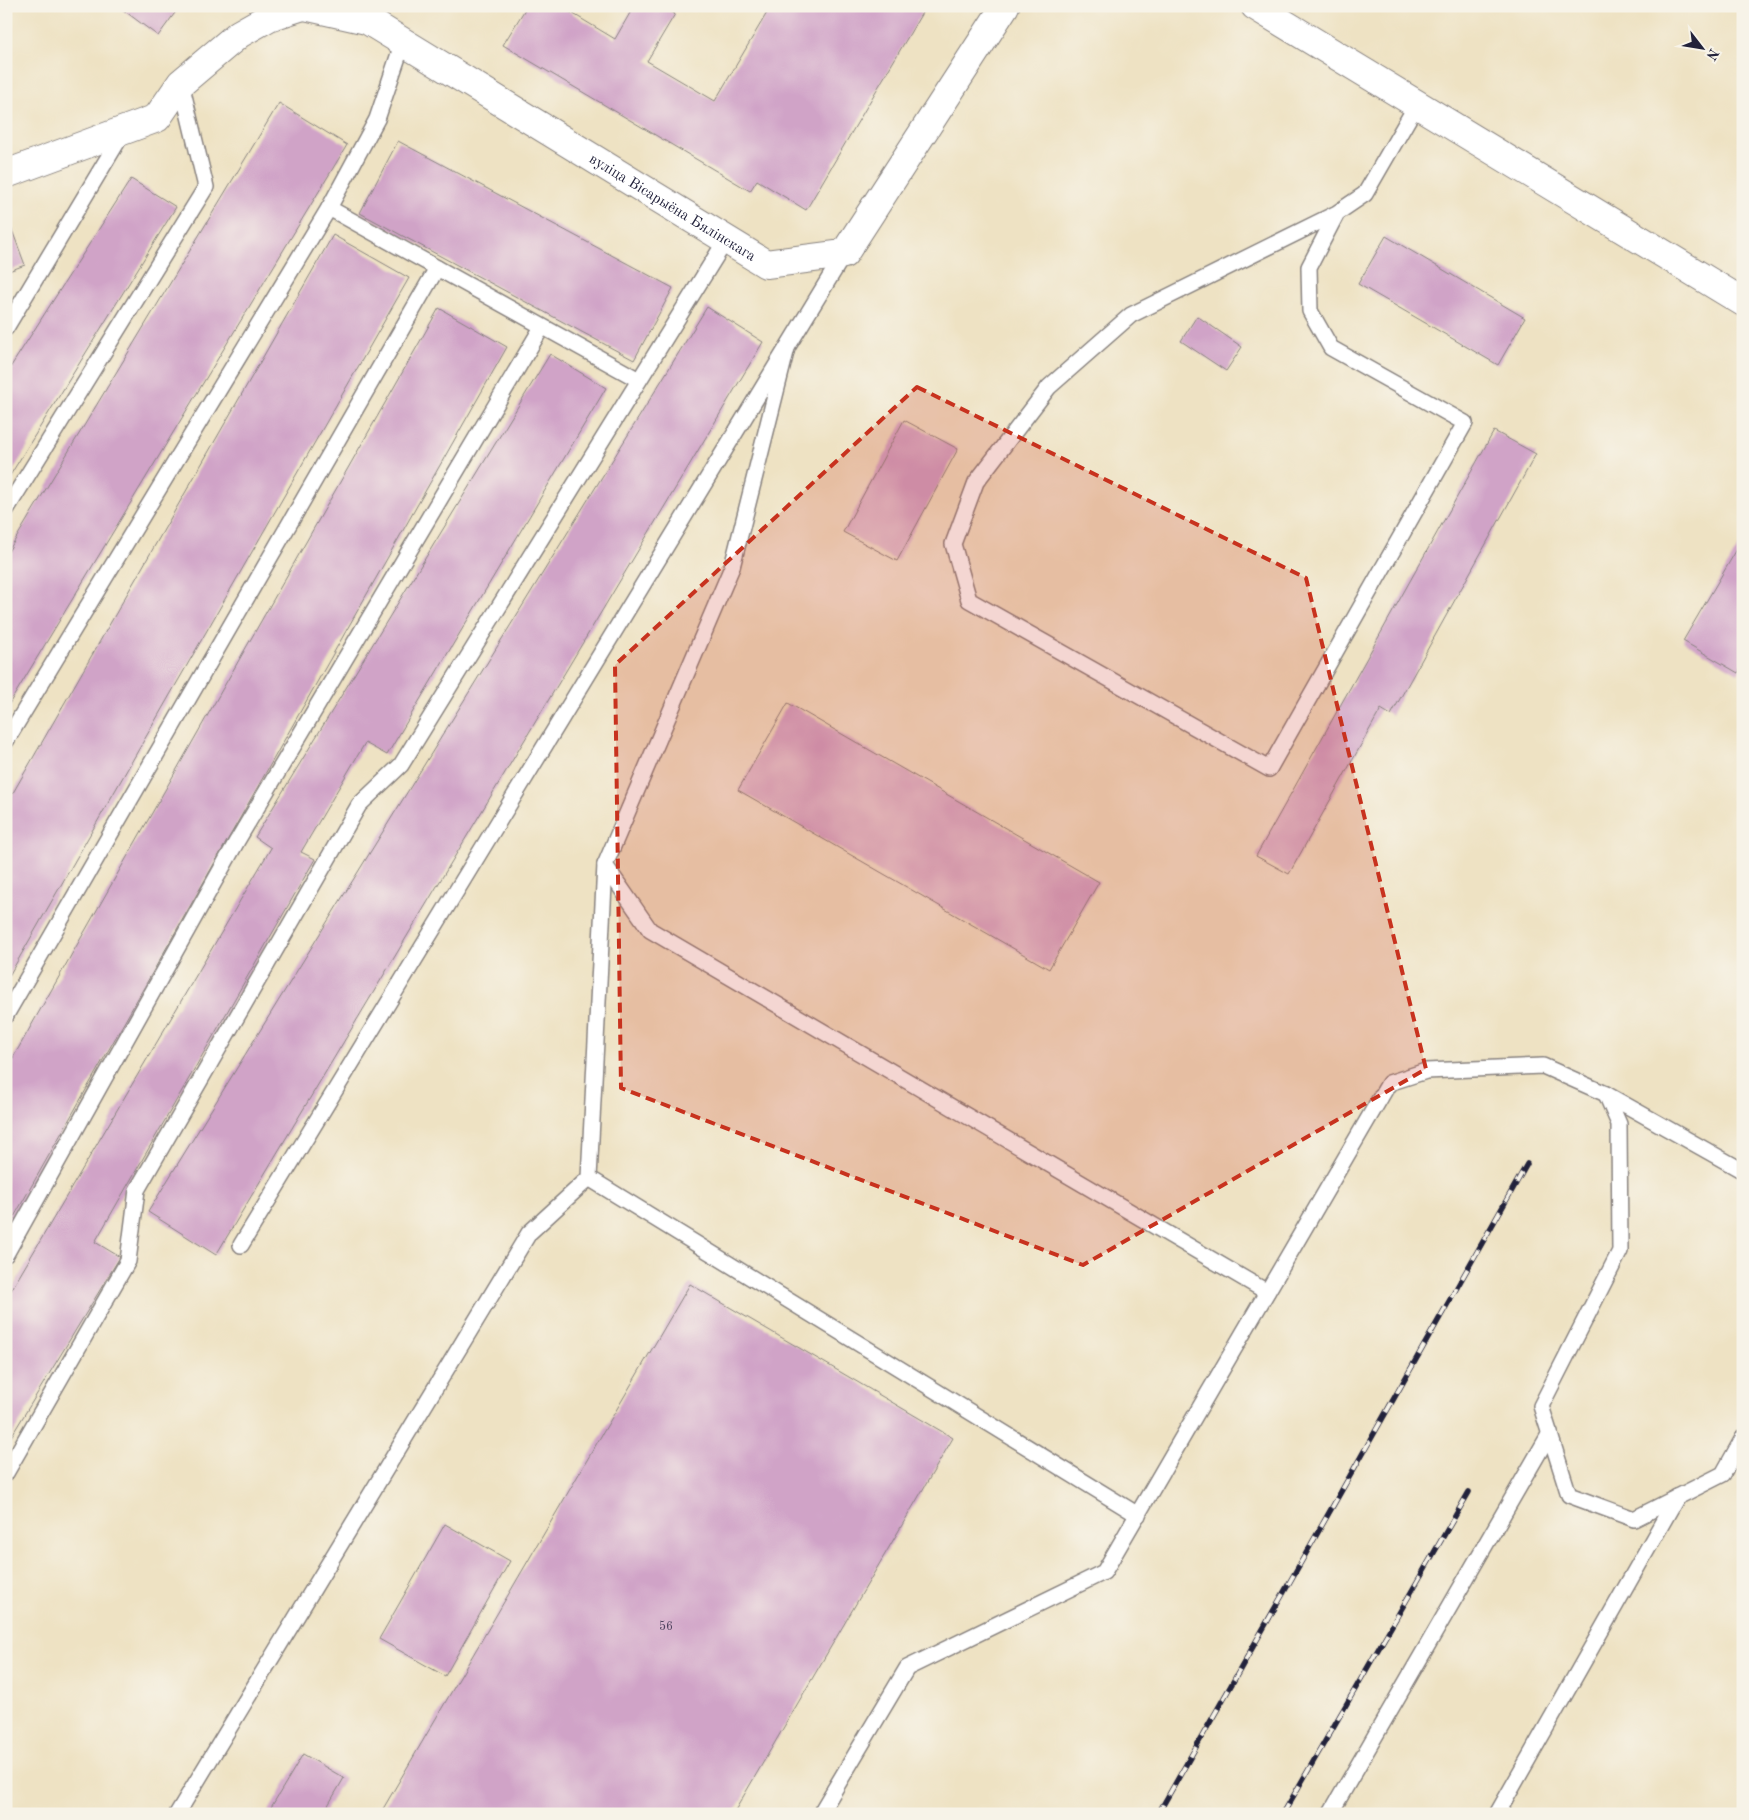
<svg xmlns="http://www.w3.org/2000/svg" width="1749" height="1820" font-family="'Old Standard TT',serif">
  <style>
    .building { fill: #d0a3c7 }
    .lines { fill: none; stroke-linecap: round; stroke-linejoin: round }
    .service-casing { stroke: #88827f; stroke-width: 18 }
    .minor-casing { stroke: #88827f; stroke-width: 30 }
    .service { stroke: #fff; stroke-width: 15 }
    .minor { stroke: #fff; stroke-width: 28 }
    .rail-casing { stroke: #22223b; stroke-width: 5.5 }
    .rail { stroke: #f7f3e8; stroke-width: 4; stroke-dasharray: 11; stroke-linecap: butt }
    .marked { fill: #c8321e; fill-opacity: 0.2; stroke: #c8321e; stroke-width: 4; stroke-dasharray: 10 6; stroke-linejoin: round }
    .labels { text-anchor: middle; stroke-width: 4.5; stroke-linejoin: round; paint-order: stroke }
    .number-label { font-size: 12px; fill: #4e425e }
    .street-label { font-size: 15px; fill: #22223b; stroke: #f7f3e8 }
  </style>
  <rect width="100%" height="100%" fill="#f7f3e8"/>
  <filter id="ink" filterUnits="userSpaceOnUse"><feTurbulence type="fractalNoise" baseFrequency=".02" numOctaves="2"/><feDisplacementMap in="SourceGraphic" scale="10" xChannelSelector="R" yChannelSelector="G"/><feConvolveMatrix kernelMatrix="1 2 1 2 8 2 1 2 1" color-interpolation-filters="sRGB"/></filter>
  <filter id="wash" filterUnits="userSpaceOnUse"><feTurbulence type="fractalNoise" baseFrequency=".0096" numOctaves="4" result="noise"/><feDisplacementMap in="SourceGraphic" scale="20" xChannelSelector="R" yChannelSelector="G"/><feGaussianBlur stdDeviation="1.12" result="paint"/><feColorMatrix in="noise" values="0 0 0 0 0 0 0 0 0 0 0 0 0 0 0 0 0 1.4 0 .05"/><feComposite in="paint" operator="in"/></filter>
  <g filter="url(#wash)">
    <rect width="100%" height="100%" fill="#eee2c3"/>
    <g id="blocks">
      <g class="building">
        <path d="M118 6H180L158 36Z"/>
        <path d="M527 6H560L615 39 634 6H661L675 14 647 61 715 101 771 6H926L806 210 757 180 750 191 503 45Z"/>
        <path d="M279 103 347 145 6 709V555Z"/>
        <path d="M398 141 673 288 634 360 360 213Z"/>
        <path d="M131 179 176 207 6 482V374Z"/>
        <path d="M6 214 25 265 6 272Z"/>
        <path d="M333 235 409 278 6 981V805Z"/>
        <path d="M1386 236 1525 318 1498 365 1358 284Z"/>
        <path d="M707 307 763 342 216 1255 148 1212Z"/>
        <path d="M439 308 507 347 6 1231V1070Z"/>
        <path d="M1197 316 1242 347 1226 371 1181 341Z"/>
        <path d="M550 354 606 388 387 755 365 743 301 852 315 859 95 1242 120 1257 6 1445V1299L271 848 255 837Z"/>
        <path d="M904 420 958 449 897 561 843 532Z"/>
        <path d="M1494 431 1536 454 1391 715 1381 709 1289 874 1256 856Z"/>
        <path d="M1743 539V665L1738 673 1683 641Z"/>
        <path d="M788 703 1099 882 1049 969 738 790Z"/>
        <path d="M690 1284 953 1438 733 1814H380Z"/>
        <path d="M445 1524 510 1561 445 1676 379 1639Z"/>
        <path d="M303 1754 344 1778 323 1814H267Z"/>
      </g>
    </g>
  </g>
  <g filter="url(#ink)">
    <use href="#blocks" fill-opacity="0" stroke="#88827f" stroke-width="1"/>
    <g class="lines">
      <g class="service-casing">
        <g id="service">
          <path d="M329 208 377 119 403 42"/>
          <path d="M1337 213 1309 267 1310 311 1331 348 1465 423 1269 769 969 600 953 544 976 482 1049 387 1131 315 1337 213 1365 194 1417 104"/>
          <path d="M6 328 124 131"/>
          <path d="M787 348 732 567 605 865 650 930 1267 1292"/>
          <path d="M6 510 206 187 181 83"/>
          <path d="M6 741 329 208 639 380"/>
          <path d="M605 865 589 1178 1138 1515"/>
          <path d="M6 1015 437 268"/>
          <path d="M1743 1171 1606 1094 1619 1124 1620 1251 1541 1406 1569 1495 1634 1519 1723 1474 1743 1438"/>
          <path d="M241 1245 844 254"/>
          <path d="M6 1254 237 841 542 327"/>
          <path d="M6 1473 128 1261 137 1190 359 805 401 765 726 240"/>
          <path d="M177 1814 529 1233 589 1178"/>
          <path d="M820 1814 907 1668 1104 1572 1389 1083 1426 1071 1543 1066 1606 1094"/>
          <path d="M1330 1814 1550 1433"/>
          <path d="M1497 1814 1677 1497"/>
        </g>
      </g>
      <g class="minor-casing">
        <g id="minor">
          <path id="s1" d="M305 6 367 20 766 264 844 254 1005 6"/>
          <path d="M1255 6 1743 302"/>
          <path d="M6 174 157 118 181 83 239 34 269 17 303 6"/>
        </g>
      </g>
      <use href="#service" class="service"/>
      <use href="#minor" class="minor"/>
      <g class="rail-casing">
        <g id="rail">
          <path d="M1158 1814 1527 1164"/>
          <path d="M1283 1814 1469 1492"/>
        </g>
      </g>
      <use href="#rail" class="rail"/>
    </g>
  </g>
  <path class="marked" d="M917 387 1306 578 1426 1069 1083 1265 621 1088 615 665Z"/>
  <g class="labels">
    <g class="number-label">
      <text x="666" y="1630">56</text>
    </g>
    <g class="street-label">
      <text dy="5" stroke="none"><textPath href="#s1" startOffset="422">вуліца Вісарыёна Бялінскага</textPath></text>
    </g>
  </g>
  <rect width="1749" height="1820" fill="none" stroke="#f7f3e8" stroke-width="25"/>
  <g transform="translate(1702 48) rotate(121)" stroke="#f7f3e8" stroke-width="4" paint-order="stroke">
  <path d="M0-4L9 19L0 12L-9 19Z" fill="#22223b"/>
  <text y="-8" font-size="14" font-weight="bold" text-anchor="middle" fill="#22223b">N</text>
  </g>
</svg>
